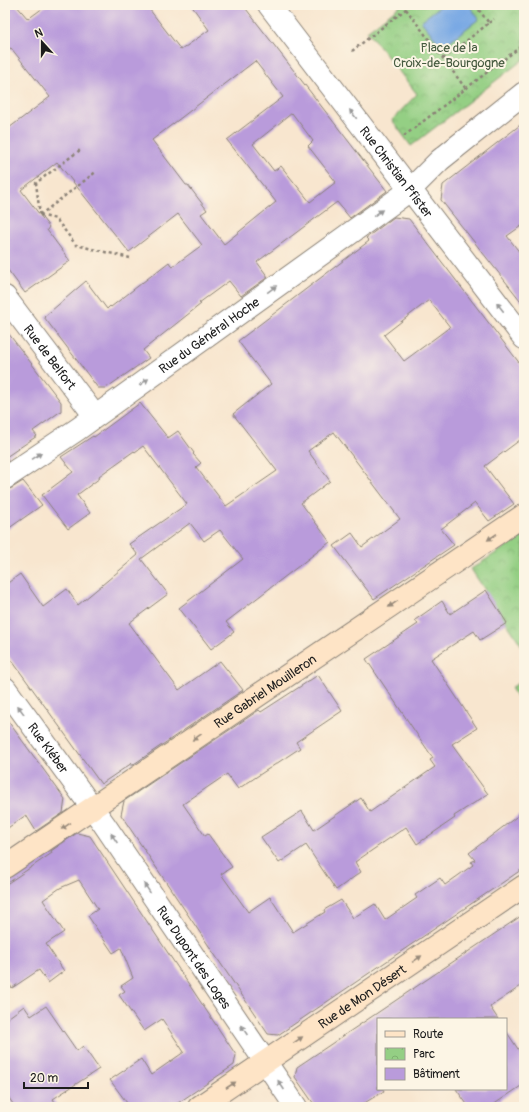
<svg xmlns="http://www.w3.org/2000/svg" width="529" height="1112" font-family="Pangolin,sans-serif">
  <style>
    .park { fill: url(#park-crowns); stroke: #587650 }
    .water { fill: #79a9e4; stroke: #4a6280 }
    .building { fill: #b99bdb; fill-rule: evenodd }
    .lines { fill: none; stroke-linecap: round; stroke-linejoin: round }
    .street-casing { stroke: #8a8176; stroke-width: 24 }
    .secondary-casing { stroke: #8a8176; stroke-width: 24 }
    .path { stroke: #8a8176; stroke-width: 2.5; stroke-dasharray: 3 3; stroke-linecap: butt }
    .street { stroke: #fff; stroke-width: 22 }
    .secondary { stroke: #fee4c6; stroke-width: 22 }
    .oneway { fill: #999 }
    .oneway2 { fill: #988a7a }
    .labels { text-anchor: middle; stroke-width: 4; stroke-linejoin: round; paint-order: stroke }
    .park-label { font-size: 13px; fill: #465b40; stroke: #fcf5e5 }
    .street-label { font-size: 13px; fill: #1c1c1c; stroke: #fcf5e5 }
  </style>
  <defs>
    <pattern id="park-crowns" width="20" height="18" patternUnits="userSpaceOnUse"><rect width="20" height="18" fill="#94cf84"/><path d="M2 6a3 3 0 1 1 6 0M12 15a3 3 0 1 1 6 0" fill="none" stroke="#7fb171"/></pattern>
  </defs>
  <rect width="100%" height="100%" fill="#fcf5e5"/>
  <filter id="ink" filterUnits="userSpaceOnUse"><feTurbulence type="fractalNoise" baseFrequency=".025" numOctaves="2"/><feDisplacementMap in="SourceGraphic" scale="8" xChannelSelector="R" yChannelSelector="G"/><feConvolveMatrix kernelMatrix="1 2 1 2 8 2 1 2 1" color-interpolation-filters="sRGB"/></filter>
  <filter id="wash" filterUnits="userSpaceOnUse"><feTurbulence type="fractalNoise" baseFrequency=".012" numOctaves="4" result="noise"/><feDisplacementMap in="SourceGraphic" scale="16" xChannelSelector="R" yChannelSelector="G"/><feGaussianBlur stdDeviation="0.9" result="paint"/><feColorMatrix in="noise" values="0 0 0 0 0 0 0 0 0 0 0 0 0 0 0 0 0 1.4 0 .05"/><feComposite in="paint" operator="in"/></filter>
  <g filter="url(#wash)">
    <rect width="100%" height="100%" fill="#f8e6cf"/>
    <g class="park">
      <path d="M401 5H524V59L411 146 392 120 417 94 367 31Z"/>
      <path d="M524 535V649L471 569Z"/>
      <path d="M524 679V708L511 688Z"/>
    </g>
    <path class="water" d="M442 5H469L479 19 442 47 421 21Z"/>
    <g id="blocks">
      <g class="building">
        <path d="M5 5H16L28 19 47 5H146L181 50 209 30 191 5H243L387 191 350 218 337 202 257 262 268 277 241 296 229 281 199 303 201 304 143 350 149 358 106 388H98L44 317 86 281 107 309 110 306 111 307 169 262 172 267 202 245 178 214 129 252 57 162 21 190 49 227 47 230 70 261 25 293 5 266V131L50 97 11 48 5 51ZM255 61 283 97 227 140 276 202 224 244 201 214 207 210 188 185H186L152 140ZM292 113 313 141 308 146 336 182 310 202 281 166 274 171 253 144Z"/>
        <path d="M524 122V224L507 236 524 258V305L441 200 443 185Z"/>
        <path d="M394 217 409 219 524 369V437L485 466 514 504 489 521 475 503 441 529 454 545 374 599 334 546 352 533 362 547 400 519 334 432 308 451 330 481 301 503 330 542 226 622 234 632 211 649 179 608 243 559 220 530 204 541 190 523 141 559 168 594 129 623 179 690 220 661 243 690 131 766 132 763 101 784 5 651V585L20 574 43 607 67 589 78 605 138 555 129 544 187 504 143 446 135 452 134 451 99 476 100 478 77 495 90 513 68 529 42 495 73 472 61 457 93 436 94 437 140 403 168 438 178 431 194 453 193 454 201 463 196 467 226 506 277 471 233 414 271 384 238 341 369 241 366 238ZM429 300 450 327 404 361 384 335Z"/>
        <path d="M5 329 61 402V411L33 431 37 436 6 457 8 461 5 463Z"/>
        <path d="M23 481 42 505 5 531V490L12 488Z"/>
        <path d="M486 590 507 623 480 640 474 631 431 659 477 728 452 744 488 794 454 816 455 818 417 844 406 827 355 862 361 872 336 890 306 845 279 863 261 837 302 811 314 830 361 798 370 812 435 767 430 760 433 758 366 659 418 624 415 620 442 601 450 614Z"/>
        <path d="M318 675 342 711 296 742 300 748 238 789 227 774 183 804 205 836 208 834 232 867 221 874 248 912 270 897 293 932 325 912 324 910 341 900 353 918 375 904 385 920 417 898 415 895 440 878 445 885 473 865 471 862 475 860 469 853 524 811V868L278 1035 268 1034 121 815 124 801 259 710 261 712Z"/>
        <path d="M5 717 65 799 63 813 36 831 26 815 5 830Z"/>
        <path d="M77 833 90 836 236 1055 234 1065 172 1107H130L110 1080 141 1059 151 1075 184 1052 162 1019 144 1031 119 995 125 991 121 986 133 978 121 948 113 953 88 916 98 909 79 880 60 888 43 900 64 932 46 944 64 971 48 983 39 970 12 988 5 978V885L52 853 51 851Z"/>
        <path d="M524 914V984L490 1007 498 1019H378V1089H383L384 1091 358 1107H316L295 1077 297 1067Z"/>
        <path d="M24 1006 31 1016 46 1006 77 1051 83 1046 99 1069 53 1099 58 1107H15L5 1092V1020Z"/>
        <path d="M506 1031 524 1058V1084L490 1107H469L456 1089H506Z"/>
      </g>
    </g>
  </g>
  <g filter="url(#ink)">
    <use href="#blocks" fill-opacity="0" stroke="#8a8176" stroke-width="1"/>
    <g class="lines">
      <g class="street-casing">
        <g id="street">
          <path id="s1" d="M269 5 524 338"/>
          <path id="s2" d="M5 297 95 416"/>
          <path id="s3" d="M5 478 78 429 395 201 410 190 440 160 524 93"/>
          <path id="s4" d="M5 688 104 824 296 1107"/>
        </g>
      </g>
      <g class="secondary-casing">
        <g id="secondary">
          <path id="s5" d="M5 867 524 515"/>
          <path id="s6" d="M199 1107 524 886"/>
        </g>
      </g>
      <g class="path">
        <path d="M406 9 466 89"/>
        <path d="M489 23 494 19"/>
        <path d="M352 51 411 5"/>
        <path d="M443 59 489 23 475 5"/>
        <path d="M404 136 524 44"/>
        <path d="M40 215 56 219 76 245 130 258"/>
        <path d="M40 215 36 183 80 150"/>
        <path d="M40 215 97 171"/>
      </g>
      <use href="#street" class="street"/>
      <use href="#secondary" class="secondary"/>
    </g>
    <defs><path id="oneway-solid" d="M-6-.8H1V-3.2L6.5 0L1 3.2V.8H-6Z"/></defs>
    <g class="oneway">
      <use href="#oneway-solid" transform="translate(353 114) rotate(-128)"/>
      <use href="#oneway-solid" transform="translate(378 213) rotate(-36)"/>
      <use href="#oneway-solid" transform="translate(272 289) rotate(-36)"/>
      <use href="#oneway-solid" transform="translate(500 307) rotate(-128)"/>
      <use href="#oneway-solid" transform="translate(144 382) rotate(-36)"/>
      <use href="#oneway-solid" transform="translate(37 456) rotate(-34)"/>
      <use href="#oneway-solid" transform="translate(21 710) rotate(-126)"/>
      <use href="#oneway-solid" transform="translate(114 838) rotate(-124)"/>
      <use href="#oneway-solid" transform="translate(147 888) rotate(-124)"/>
      <use href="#oneway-solid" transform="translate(244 1030) rotate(-124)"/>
      <use href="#oneway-solid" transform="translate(281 1085) rotate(-124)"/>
    </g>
    <g class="oneway2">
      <use href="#oneway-solid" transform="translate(492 537) rotate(146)"/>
      <use href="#oneway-solid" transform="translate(393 604) rotate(146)"/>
      <use href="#oneway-solid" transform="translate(197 737) rotate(146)"/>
      <use href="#oneway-solid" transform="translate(66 826) rotate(146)"/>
      <use href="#oneway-solid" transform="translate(417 959) rotate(-34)"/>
      <use href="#oneway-solid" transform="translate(298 1040) rotate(-34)"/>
      <use href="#oneway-solid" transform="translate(231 1085) rotate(-33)"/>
    </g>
  </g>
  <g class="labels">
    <g class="park-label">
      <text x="449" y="52">Place de la<tspan x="449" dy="15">Croix-de-Bourgogne</tspan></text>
    </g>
    <g class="street-label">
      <text dy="5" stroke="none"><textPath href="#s1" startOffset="210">Rue Christian Pfister</textPath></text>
      <text dy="5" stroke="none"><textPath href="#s3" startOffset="249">Rue du Général Hoche</textPath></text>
      <text dy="5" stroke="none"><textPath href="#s2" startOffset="75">Rue de Belfort</textPath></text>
      <text dy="5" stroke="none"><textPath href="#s5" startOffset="314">Rue Gabriel Mouilleron</textPath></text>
      <text dy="5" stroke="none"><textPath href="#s4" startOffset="74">Rue Kléber</textPath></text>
      <text dy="5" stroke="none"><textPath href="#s4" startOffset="329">Rue Dupont des Loges</textPath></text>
      <text dy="5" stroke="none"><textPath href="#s6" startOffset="197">Rue de Mon Désert</textPath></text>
    </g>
  </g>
  <rect width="529" height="1112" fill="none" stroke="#fcf5e5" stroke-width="20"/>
  <rect x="377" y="1018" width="130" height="72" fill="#fcf5e5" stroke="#a29e95"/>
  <rect x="385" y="1031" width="20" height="6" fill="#fee4c6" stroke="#a29e95"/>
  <text x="413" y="1038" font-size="12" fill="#1c1c1c">Route</text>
  <rect x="385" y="1048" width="20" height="12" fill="url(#park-crowns)" stroke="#a29e95"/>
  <text x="413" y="1058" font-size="12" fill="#1c1c1c">Parc</text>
  <rect x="385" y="1068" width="20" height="12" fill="#b99bdb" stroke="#a29e95"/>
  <text x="413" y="1078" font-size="12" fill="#1c1c1c">Bâtiment</text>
  <g transform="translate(42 42) rotate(339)" stroke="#fcf5e5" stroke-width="3" paint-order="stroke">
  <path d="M0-3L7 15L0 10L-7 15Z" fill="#1c1c1c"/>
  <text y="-6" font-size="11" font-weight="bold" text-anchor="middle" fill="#1c1c1c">N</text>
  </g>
  <path d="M24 1082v6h64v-6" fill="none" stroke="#1c1c1c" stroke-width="2"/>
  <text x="30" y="1082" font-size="12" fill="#1c1c1c" stroke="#fcf5e5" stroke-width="3" paint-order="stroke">20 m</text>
</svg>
